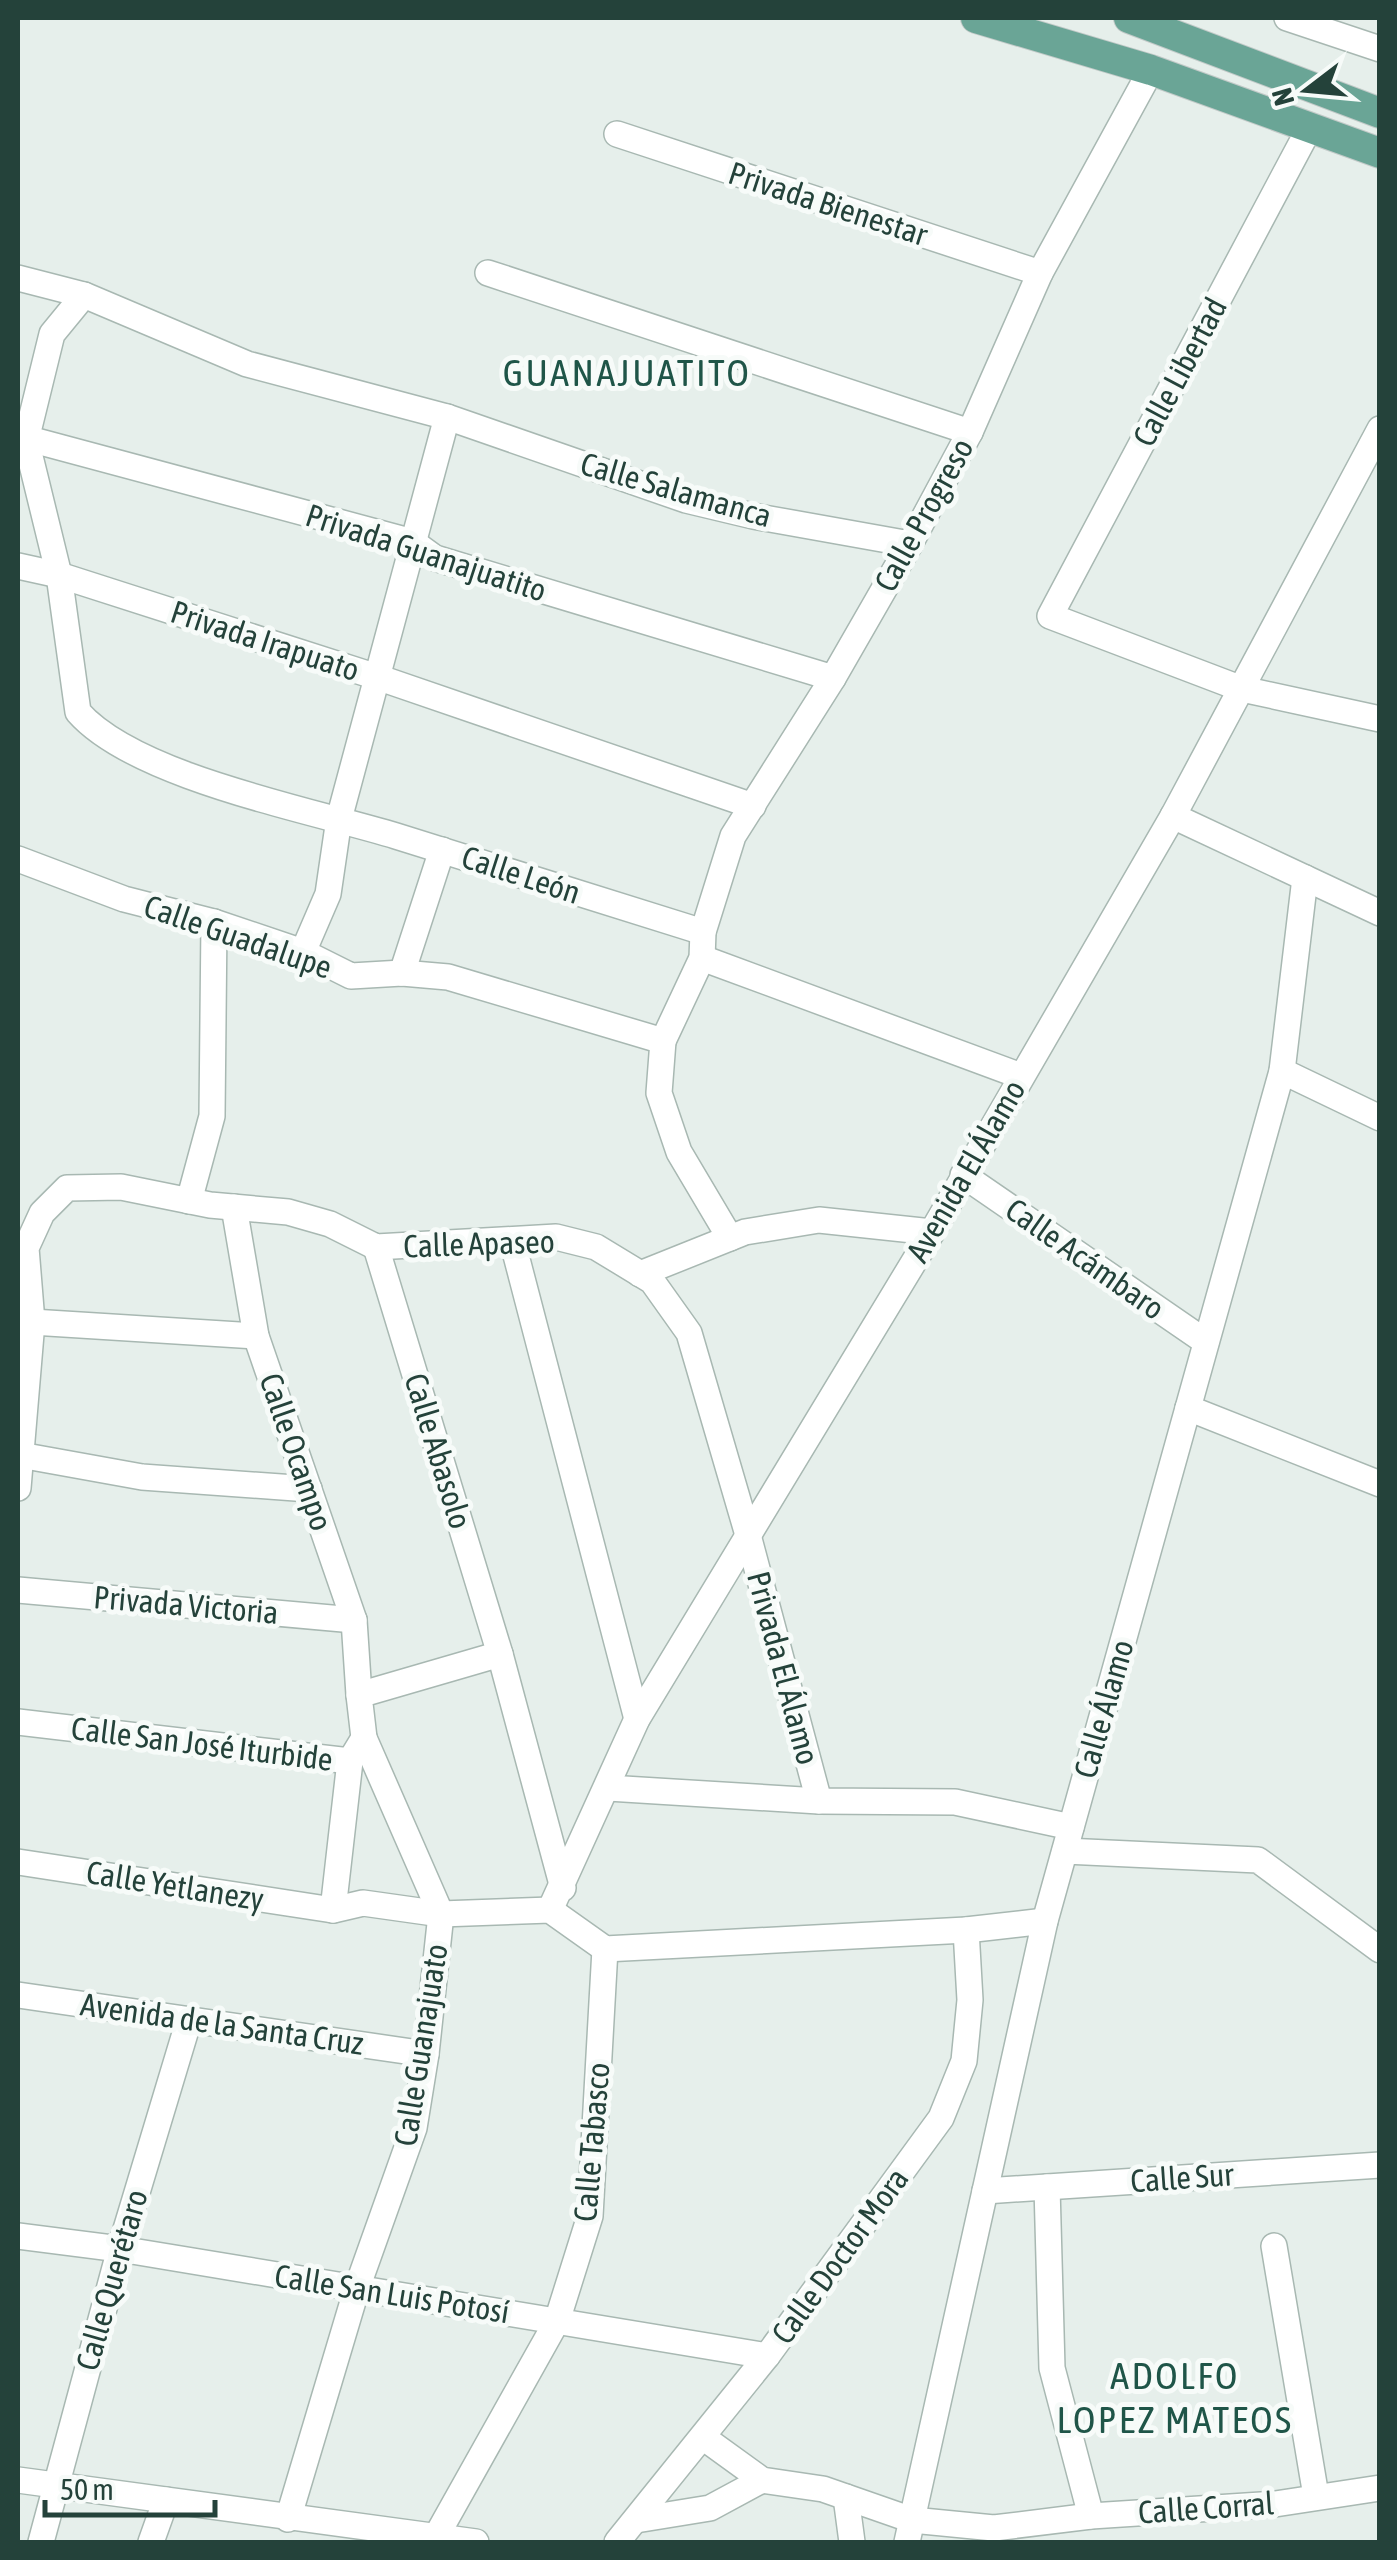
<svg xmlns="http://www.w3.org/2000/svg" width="1397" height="2560" font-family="'Asap Condensed',sans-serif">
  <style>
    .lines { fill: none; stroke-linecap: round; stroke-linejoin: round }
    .minor-casing { stroke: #a8b8b2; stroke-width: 28 }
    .primary-casing { stroke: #c2cac8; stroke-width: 32 }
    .minor { stroke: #fff; stroke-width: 25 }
    .primary { stroke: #6aa596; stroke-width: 30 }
    .labels { text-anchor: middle; stroke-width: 10; stroke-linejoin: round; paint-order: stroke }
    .street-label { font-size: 32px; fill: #24423a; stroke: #f7fbf9 }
    .quarter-label { font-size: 38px; letter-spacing: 2.5px; fill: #1f5548; stroke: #f7fbf9 }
  </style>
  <rect width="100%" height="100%" fill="#e6efeb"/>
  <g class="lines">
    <g class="minor-casing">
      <g id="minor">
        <path d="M1287 18 1380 49"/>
        <path d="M1310 127 1050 616 1242 689 1380 719"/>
        <path d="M617 134 1040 273"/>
        <path d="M488 273 970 432"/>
        <path d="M18 278 84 295 247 364 447 417 686 500 753 516 910 544"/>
        <path d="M84 295 52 334 26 440 59 575 78 712C135 777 311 810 396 836 498 867 600 900 703 932"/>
        <path d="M18 436 413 542 435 558 833 678"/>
        <path d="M18 566 59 575 377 677 753 806"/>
        <path d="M1173 816 1380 913"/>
        <path d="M18 859 124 899 214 922 303 952 351 976 402 973 448 977 663 1041 702 958 703 932 733 836 833 678 910 544 970 432 1040 273 1151 70"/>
        <path d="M303 952 328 894 339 819 447 417"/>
        <path d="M702 958 1021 1076"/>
        <path d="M402 973 442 850"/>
        <path d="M663 1041 659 1093 679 1152 730 1238"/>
        <path d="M1282 1071 1380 1118"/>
        <path d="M963 1175 1206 1342"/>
        <path d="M189 1201 212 1116 214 922"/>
        <path d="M234 1207 256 1336 354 1620 359 1695"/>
        <path d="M512 1240 637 1719"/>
        <path d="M376 1247 500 1654 563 1888"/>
        <path d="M640 1274 745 1232 819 1220 932 1232"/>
        <path d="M32 1322 256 1336"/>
        <path d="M1188 1408 1380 1484"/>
        <path d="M20 1455 142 1477 309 1489"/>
        <path d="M18 1488 32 1322 26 1248 42 1213 67 1188 121 1187 210 1205 288 1212 330 1224 376 1247 556 1237 596 1247 652 1281 689 1333 748 1535 819 1801"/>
        <path d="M18 1590 354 1620"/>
        <path d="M18 1722 350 1761"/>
        <path d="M608 1788 819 1801 955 1802 1071 1827"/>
        <path d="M1065 1851 1258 1860 1380 1950"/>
        <path d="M18 1862 333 1910 363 1903 441 1914 550 1910 605 1949 966 1930 1045 1921"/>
        <path d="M333 1910 350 1761 364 1738 359 1695 500 1654"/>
        <path d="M550 1910 637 1719 932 1232 1173 816 1380 429"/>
        <path d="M18 1995 426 2054"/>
        <path d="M1047 2187 1052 2368 1091 2516"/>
        <path d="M985 2191 1380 2165"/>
        <path d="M18 2236 120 2249 767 2356"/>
        <path d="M1274 2246 1316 2496"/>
        <path d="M704 2438 762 2480 823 2489 912 2520 994 2528 1091 2516 1275 2504 1380 2488"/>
        <path d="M18 2480 476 2542"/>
        <path d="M846 2497 852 2542"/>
        <path d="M288 2519 357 2288 414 2128 426 2054 441 1914 364 1738"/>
        <path d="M636 2520 710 2508 762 2480"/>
        <path d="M41 2542 120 2249 189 2020"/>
        <path d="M151 2542 166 2500"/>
        <path d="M433 2542 557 2321 590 2216 605 1949"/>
        <path d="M617 2542 767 2356 941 2118 964 2061 970 2000 966 1930"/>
        <path d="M907 2542 1045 1921 1282 1071 1305 878"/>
      </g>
    </g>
    <g class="primary-casing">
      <g id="primary">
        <path d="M976 18 1151 70 1380 153"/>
        <path d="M1129 18 1380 113"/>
      </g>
    </g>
    <use href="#minor" class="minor"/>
    <use href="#primary" class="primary"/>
  </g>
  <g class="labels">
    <g class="street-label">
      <text transform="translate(828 204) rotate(18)" y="11">Privada Bienestar</text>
      <text transform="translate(1180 372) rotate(-62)" y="11">Calle Libertad</text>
      <text transform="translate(676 490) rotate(16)" y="11">Calle Salamanca</text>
      <text transform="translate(924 515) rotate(-61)" y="11">Calle Progreso</text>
      <text transform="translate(426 553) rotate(18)" y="11">Privada Guanajuatito</text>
      <text transform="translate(265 641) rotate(18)" y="11">Privada Irapuato</text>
      <text transform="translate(521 875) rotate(18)" y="11">Calle León</text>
      <text transform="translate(238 937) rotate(19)" y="11">Calle Guadalupe</text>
      <text transform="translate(966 1171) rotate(-60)" y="11">Avenida El Álamo</text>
      <text transform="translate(479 1244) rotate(-2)" y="11">Calle Apaseo</text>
      <text transform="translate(1085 1259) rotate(35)" y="11">Calle Acámbaro</text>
      <text transform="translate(438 1451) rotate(73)" y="11">Calle Abasolo</text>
      <text transform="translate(296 1452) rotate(71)" y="11">Calle Ocampo</text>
      <text transform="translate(186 1605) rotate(5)" y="11">Privada Victoria</text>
      <text transform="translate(783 1668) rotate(75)" y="11">Privada El Álamo</text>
      <text transform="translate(1104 1709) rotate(-74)" y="11">Calle Álamo</text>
      <text transform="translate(202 1744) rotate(7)" y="11">Calle San José Iturbide</text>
      <text transform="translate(175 1886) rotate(9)" y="11">Calle Yetlanezy</text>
      <text transform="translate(222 2024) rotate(8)" y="11">Avenida de la Santa Cruz</text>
      <text transform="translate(421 2045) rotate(-81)" y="11">Calle Guanajuato</text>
      <text transform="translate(592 2142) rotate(-85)" y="11">Calle Tabasco</text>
      <text transform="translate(1182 2178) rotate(-4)" y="11">Calle Sur</text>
      <text transform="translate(840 2256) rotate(-54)" y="11">Calle Doctor Mora</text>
      <text transform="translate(112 2280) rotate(-74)" y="11">Calle Querétaro</text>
      <text transform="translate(392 2294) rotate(9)" y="11">Calle San Luis Potosí</text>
      <text transform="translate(1206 2508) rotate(-4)" y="11">Calle Corral</text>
    </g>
    <g class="quarter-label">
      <text x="627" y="386">GUANAJUATITO</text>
      <text x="1175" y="2389">ADOLFO<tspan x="1175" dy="44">LOPEZ MATEOS</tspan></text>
    </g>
  </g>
  <rect width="1397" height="2560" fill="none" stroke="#24423a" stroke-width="40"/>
  <g transform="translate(1307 90) rotate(254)" stroke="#f7fbf9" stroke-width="8" paint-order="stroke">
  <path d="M0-8L18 38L0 25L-18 38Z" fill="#24423a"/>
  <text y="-15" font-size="28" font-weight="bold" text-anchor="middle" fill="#24423a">N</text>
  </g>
  <path d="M45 2500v15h170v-15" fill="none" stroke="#24423a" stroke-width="5"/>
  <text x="60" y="2500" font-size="30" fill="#24423a" stroke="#f7fbf9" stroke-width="8" paint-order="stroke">50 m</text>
</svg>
